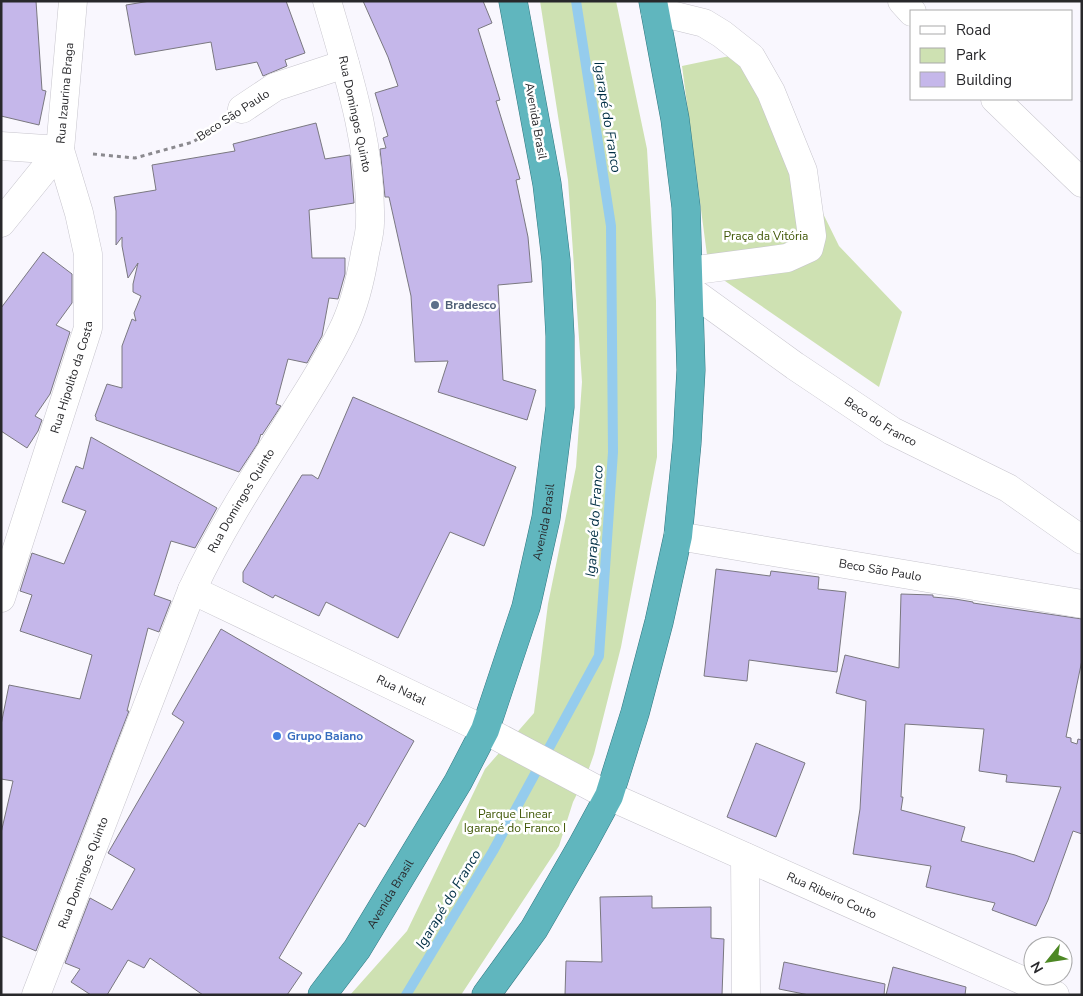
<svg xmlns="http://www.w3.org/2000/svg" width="1083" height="996" font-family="'Nunito Sans',sans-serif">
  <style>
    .green { fill: #cee1b2 }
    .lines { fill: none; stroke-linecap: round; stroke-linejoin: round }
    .stream { stroke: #95cced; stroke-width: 10 }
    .building { fill: #c5b7ea; stroke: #7a7880; fill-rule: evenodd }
    .minor-casing { stroke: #c7c5cd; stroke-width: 29 }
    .trunk-casing { stroke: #327880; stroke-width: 29 }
    .path { stroke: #8b8a8f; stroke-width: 3; stroke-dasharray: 4 4; stroke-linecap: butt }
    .minor { stroke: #fff; stroke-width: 28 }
    .trunk { stroke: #60b6be; stroke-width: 28 }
    .service-dot { fill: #5c6f8a; stroke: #fff; stroke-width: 2 }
    .shop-dot { fill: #3f7fe0; stroke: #fff; stroke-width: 2 }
    .labels { text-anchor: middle; stroke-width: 5; stroke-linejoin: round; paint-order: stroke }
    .street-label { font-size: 12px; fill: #28282b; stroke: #fff }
    .park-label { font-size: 12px; fill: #3f5605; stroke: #fff }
    .service-label { font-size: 12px; font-weight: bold; fill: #4e5e75; stroke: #fff; text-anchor: start }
    .shop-label { font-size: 12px; font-weight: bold; fill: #366cbe; stroke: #fff; text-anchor: start }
    .water-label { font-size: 14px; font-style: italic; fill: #002f45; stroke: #fff }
  </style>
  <rect width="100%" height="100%" fill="#f9f7fe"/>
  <g class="green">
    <path d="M540 1H616L647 149 656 301 657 457 621 647 594 754 587 774 573 802 559 846 461 995H350L407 931 485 769 534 713 548 604 576 467 582 382 568 180Z"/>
    <path d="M744 53 839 246 902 312 879 387 709 270 682 66Z"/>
  </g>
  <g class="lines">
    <path class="stream" d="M406 995 493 851 599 656 613 452 611 226 576 1"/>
  </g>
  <g class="building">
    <path d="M1 1H36L42 90 46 91 39 125 1 116Z"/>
    <path d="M150 1H286L305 53 285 60 287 66 263 76 257 62 216 70 211 42 135 55 126 5Z"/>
    <path d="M363 1H483L492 23 478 29 500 100 496 101 520 179 516 180 528 237 532 282 498 285 503 380 536 390 527 420 438 392 448 361 415 362 411 296 389 197H385L380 149 386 148 383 138 388 136 375 93 398 86 388 57Z"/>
    <path d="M316 123 325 159 350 155 354 203 309 210 312 258H345V274L338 299 329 298 322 336 307 363 288 359 276 404 281 406 262 435 261 434 258 443 239 472 96 420V417L95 416 107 384 122 388V346L132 319 136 321 134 313 141 296 133 292V284L138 263 128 278 122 246V237L116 245V211L114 197 156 190 152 165 235 151 233 144Z"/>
    <path d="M43 252 72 274V303L56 325 70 332 50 394 35 416 42 420 38 431 27 448 1 431V308Z"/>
    <path d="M353 397 516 467 484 546 450 532 398 638 326 602 319 616 275 595 273 598 243 582V572L302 475H312L318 479Z"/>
    <path d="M91 437 217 508 195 548 171 541 154 595 171 601 159 632 148 628 127 711H129L36 951 1 936V833L13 781 1 779V725L9 685 80 699 92 655 20 631 32 595 20 591 32 553 64 564 86 511 62 502 76 466 83 469Z"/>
    <path d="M716 569 770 576 771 571 819 577 818 589 846 592 837 672 749 660 747 681 704 676Z"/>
    <path d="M901 594 933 595V597L955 599 973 602V603L1082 619V660L1066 737 1071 738V742L1077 744 1078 739 1082 740V834L1073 831 1048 900 1036 926 992 910 995 903 926 887 931 866 853 854 860 809 866 701 836 693 845 655 899 668ZM905 724 984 729 979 771 1007 775 1006 782 1061 787 1034 862 1015 855 961 841 965 827 901 810 903 797H901Z"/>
    <path d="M221 629 414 741 365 827 359 823 279 958 302 973 287 995H203L150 958 144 968 128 960 107 995H91L71 982 80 969 65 963 90 898 112 910 135 869 108 853 184 722 172 714Z"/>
    <path d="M756 743 805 763 776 837 727 817Z"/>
    <path d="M652 896V908L711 907V938L724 939 722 995H565L566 961 602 962 600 897Z"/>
    <path d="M784 962 885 984 884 995H809L779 989Z"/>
    <path d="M893 967 966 987 965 995H886Z"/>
  </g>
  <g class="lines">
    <g class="minor-casing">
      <g id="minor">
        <path d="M902 1 912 12"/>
        <path d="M655 11 704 23 722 34 751 57 771 92 803 171 812 236 809 248 787 258 689 271"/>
        <path d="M995 99 1082 183"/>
        <path d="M242 109 275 87 345 64"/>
        <path d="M1 146 60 150"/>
        <path id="s1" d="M1 223 60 150 73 1"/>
        <path id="s2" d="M690 290 795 366 892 431 1008 488 1082 540"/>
        <path id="s3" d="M678 536 1082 604"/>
        <path id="s4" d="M192 590 485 730 609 796 1055 995"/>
        <path id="s5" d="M1 598 88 328V254L79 213 60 150"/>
        <path d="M745 857 746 995"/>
        <path id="s6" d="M36 995 192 590C218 534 251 482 284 430 305 395 328 362 345 325 355 303 361 277 365 253 367 243 370 233 370 223 372 147 348 73 327 1"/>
      </g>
    </g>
    <g class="trunk-casing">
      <g id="trunk">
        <path id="s7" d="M322 995 357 949 458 782 485 730 526 607 546 518 560 407V336L556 260 547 184 513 1"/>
        <path d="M486 995 534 929 583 844 609 796 635 713 659 622 678 536 687 443 691 370 686 207 675 119 653 1"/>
      </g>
    </g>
    <path class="path" d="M93 154 135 158 193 142 219 125"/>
    <use href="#minor" class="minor"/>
    <use href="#trunk" class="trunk"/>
  </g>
  <circle class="service-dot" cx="435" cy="305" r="5"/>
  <circle class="shop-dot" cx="277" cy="736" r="5"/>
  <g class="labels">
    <g class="street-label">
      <text dy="4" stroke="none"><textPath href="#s1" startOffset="151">Rua Izaurina Braga</textPath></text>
      <text transform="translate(355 114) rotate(78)" y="4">Rua Domingos Quinto</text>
      <text transform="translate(233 115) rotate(-33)" y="4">Beco São Paulo</text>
      <text transform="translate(536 121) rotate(80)" y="4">Avenida Brasil</text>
      <text dy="4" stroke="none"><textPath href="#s5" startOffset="232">Rua Hipolito da Costa</textPath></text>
      <text dy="4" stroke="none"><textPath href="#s2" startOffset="232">Beco do Franco</textPath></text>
      <text dy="4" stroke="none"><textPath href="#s6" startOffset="536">Rua Domingos Quinto</textPath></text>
      <text dy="4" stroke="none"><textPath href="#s7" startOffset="528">Avenida Brasil</textPath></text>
      <text dy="4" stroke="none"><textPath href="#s3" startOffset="205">Beco São Paulo</textPath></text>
      <text dy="4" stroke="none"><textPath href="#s4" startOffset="232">Rua Natal</textPath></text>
      <text dy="4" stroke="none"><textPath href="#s6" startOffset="131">Rua Domingos Quinto</textPath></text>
      <text dy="4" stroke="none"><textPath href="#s7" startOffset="122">Avenida Brasil</textPath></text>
      <text dy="4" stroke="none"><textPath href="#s4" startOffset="709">Rua Ribeiro Couto</textPath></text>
    </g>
    <g class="park-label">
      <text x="766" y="240">Praça da Vitória</text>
      <text x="515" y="818">Parque Linear<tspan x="515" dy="14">Igarapé do Franco I</tspan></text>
    </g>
    <g class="service-label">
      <text x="445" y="309">Bradesco</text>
    </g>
    <g class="shop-label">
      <text x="287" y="740">Grupo Baiano</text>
    </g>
    <g class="water-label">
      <text transform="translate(608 117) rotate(81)" y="5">Igarapé do Franco</text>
      <text transform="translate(594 521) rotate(-86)" y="5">Igarapé do Franco</text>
      <text transform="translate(448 899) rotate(-59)" y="5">Igarapé do Franco</text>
    </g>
  </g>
  <rect width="1083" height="996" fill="none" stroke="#28282b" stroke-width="5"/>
  <rect x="910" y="10" width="162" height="90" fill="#ffffff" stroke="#a9a9aa"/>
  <rect x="920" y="26" width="25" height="8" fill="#ffffff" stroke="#a9a9aa"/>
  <text x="956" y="35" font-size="15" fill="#28282b">Road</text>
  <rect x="920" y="48" width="25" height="15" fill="#cee1b2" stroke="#a9a9aa"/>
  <text x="956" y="60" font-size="15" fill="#28282b">Park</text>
  <rect x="920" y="72" width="25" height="15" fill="#c5b7ea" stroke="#a9a9aa"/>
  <text x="956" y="85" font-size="15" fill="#28282b">Building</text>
  <g transform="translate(1048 961) rotate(240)"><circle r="24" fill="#ffffff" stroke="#a9a9aa"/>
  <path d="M0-4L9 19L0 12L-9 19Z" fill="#4d8824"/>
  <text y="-8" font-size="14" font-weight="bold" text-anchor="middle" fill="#28282b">N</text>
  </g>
</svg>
